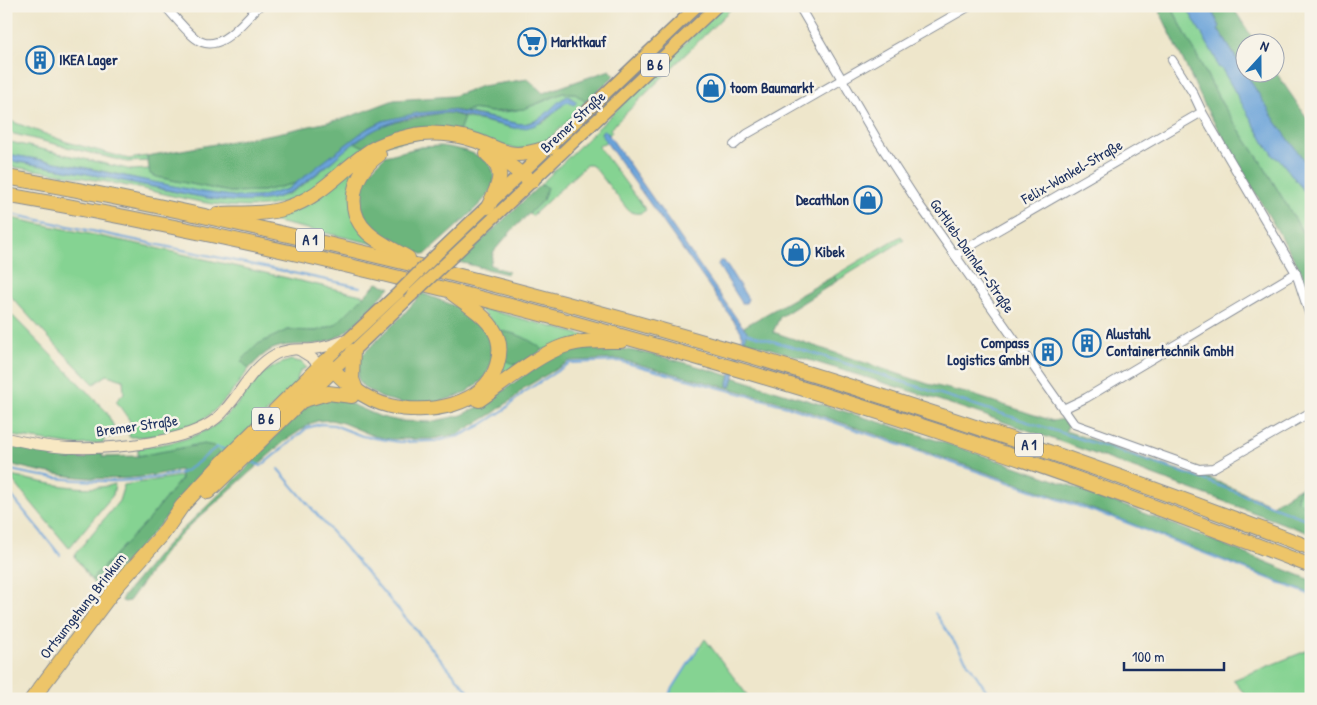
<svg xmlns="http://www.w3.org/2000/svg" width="1317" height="705" font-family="'Patrick Hand',sans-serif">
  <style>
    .green { fill: #85d392; stroke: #508178 }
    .forest { fill: #6cb57c; stroke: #44726d }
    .water { fill: #6aa3d9; stroke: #42699c }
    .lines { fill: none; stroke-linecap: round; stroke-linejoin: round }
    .stream { stroke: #6aa3d9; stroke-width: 2 }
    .street-casing { stroke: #848a94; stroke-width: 10 }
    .secondary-casing { stroke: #848a94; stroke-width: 12 }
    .primary-casing { stroke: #848a94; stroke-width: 14 }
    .highway-casing { stroke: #848a94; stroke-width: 16 }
    .street { stroke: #fff; stroke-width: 8 }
    .secondary { stroke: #f8e8c3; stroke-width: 10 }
    .primary { stroke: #edc569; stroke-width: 11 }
    .highway { stroke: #edc569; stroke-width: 14 }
    .primary-bridge-casing { stroke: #848a94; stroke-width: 14; stroke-linecap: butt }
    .primary-bridge { stroke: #edc569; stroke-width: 11 }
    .labels { text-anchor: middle; stroke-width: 5; stroke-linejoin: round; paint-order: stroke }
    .shield { fill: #f7f3e8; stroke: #5d6a87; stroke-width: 1 }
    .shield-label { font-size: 14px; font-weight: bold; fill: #1b2f5e }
    .poi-label { font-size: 15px; font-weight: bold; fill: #1b2f5e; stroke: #f7f3e8; text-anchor: start }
    .street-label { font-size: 15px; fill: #1b2f5e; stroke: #f7f3e8 }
  </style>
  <rect width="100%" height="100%" fill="#f7f3e8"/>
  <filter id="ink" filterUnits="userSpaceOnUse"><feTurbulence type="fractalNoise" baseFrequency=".02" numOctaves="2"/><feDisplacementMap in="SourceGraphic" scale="10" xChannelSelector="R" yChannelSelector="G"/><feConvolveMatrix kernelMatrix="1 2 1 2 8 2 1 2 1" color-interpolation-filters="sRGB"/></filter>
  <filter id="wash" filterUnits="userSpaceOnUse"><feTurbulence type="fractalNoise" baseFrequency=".0096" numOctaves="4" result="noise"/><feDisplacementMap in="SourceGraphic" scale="20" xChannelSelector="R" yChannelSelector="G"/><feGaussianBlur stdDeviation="1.12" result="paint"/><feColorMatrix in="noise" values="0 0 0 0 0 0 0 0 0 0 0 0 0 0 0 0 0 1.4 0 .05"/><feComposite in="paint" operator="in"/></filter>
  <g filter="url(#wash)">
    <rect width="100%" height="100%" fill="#eee6cb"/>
    <g class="green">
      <path d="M723 6H734L610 129 612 132 609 135 606 131 601 133 606 142 598 146 646 210C639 215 635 214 628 210L595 168 591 165H586L532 216 529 213 543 200 547 187 540 185Z"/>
      <path d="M1171 6H1186L1215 57 1218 67 1222 69 1267 147 1272 152V155L1281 161 1311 200V246L1261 162 1222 104Z"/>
      <path d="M563 93H574L586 102C574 113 552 140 537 146 515 155 481 139 459 131L464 117 514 128 544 122 565 103 568 102 575 103 562 99C551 111 537 124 520 124L465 112C472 107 482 111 491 112 517 114 540 103 563 93Z"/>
      <path d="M6 116 13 122 67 142 129 159 147 156 148 161 127 162 6 132Z"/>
      <path d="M6 141 132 170 150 169 157 177 230 192 263 191 297 183C286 191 272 195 258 197 221 200 171 186 134 178 92 168 49 161 6 154Z"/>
      <path d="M354 142 366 148C340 168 313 195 280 203 237 215 181 197 138 188 94 179 50 172 6 166V160C43 166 79 172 115 179 163 188 243 213 288 194 309 184 335 158 354 142Z"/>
      <path d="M359 164 375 244 263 219Z"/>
      <path d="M6 217 138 244 366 296 335 325 316 331 287 330 241 361 249 369C212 419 195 437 129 437L130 421 116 401 124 393 123 380 107 375 94 384 47 336 6 291Z"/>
      <path d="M901 236 904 240 837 281 834 276Z"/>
      <path d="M478 307 590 337 543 350 500 331Z"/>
      <path d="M6 309 106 411 113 425 115 434H110L111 437 105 438 103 443 74 445 6 435Z"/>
      <path d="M291 360 301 362 305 366 306 368 301 370 298 376 297 383 218 460 195 445 169 451 138 456V448C172 443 204 439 229 413 255 388 251 372 291 360Z"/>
      <path d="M504 360 519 366 497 379Z"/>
      <path d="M6 468 9 476C41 481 83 494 115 484L113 495 69 548 9 476H6Z"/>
      <path d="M181 476V479L149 519 91 580 75 557 76 553 119 501 124 485Z"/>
      <path d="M1311 481V509L1297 500 1299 488Z"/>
      <path d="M705 639 750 699H666Z"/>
      <path d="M1311 649V699H1249L1233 680Z"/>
    </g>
    <g class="forest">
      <path d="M1171 6 1222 104 1261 162 1311 246V301L1301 271 1207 110 1160 12Z"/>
      <path d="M1209 6H1232L1255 42H1244V71L1218 28 1220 26Z"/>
      <path d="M610 70 615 75 586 102 574 93H563L524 109 492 112 471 109 465 112 450 110 383 121 365 130 297 183 263 191 230 192 157 177 150 174 147 156 278 133 346 118 394 100 453 96 482 86 528 79 543 93Z"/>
      <path d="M1275 71 1311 124V170L1276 122 1245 73Z"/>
      <path d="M441 113H450L464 117 459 131 366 148 354 142 384 124Z"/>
      <path d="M441 146C461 149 499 155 494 184 491 199 438 242 425 255L386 241 369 229 358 205 363 178 385 156 421 147Z"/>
      <path d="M540 185 547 187 543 200 513 229 494 251 490 265 509 272 507 274 459 262Z"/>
      <path d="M834 276 837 281 780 317 773 332 928 384 970 394 1053 421 1063 419 1068 426 1066 431 1201 478 1204 476 1272 505 1299 488 1297 500 1311 509V534C1183 486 1056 438 926 396 866 377 805 359 745 341L746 336 744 327 745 326Z"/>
      <path d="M377 283 390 287C373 305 350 335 326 342 306 348 284 340 266 353 260 357 254 364 249 369L241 361 258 344 287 330 316 331 335 325Z"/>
      <path d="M422 293 457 307 477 318 491 335 495 356 484 379 464 394 436 403H402L382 398 364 388 358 379V364L362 355 403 315Z"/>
      <path d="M500 331C517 333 530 339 543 350L519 366 504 360Z"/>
      <path d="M591 346C656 349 727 376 790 395 904 429 1019 465 1130 508 1191 531 1251 556 1311 580V594L1112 516 788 404 619 359 570 361 524 388 514 398 492 414 458 434 432 439H390L374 436 343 423 331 420 317 421 310 424 286 440 194 522 169 547 129 601 125 602 122 601V598L168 543 244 471 275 436 310 403 321 399 342 400 381 417 399 421 430 422 462 415 486 403 550 357Z"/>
      <path d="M6 444 46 451 102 453 103 457 138 456 204 444 214 446 220 453 218 460 100 591 91 580 149 519 181 479 180 470C164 473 147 477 130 478 89 481 45 474 6 463Z"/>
    </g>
    <g class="water">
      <path d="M1186 6H1209L1220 27 1218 29 1276 122 1311 170V200L1281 161 1272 155V152L1267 147 1222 69 1218 67 1215 57Z"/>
      <path d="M568 96 577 102 574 105 568 102 565 103C549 117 537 130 514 128 493 123 472 117 451 113 443 112 433 114 425 115 382 121 364 134 332 161 313 176 295 194 271 199 230 207 185 193 144 185 98 176 53 167 6 160V154L61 163 202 192 240 197H259L288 189 365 130 383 121 418 113 450 110 520 124C545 124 550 104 568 96Z"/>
      <path d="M603 130 606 131 739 322 747 331 731 387 727 386 742 336 741 331 606 142 601 133Z"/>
      <path d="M721 261H724L748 299 746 303H742L718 265 719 262Z"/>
    </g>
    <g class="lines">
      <g class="stream">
        <path d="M6 213 360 287"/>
        <path d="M746 333 819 355 1115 450 1202 479 1311 521"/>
        <path d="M250 461 261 466 307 428 320 424 334 425 362 436 399 442 436 441 459 436 481 425 504 410 524 392 570 363 619 361 787 406 1110 517"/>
        <path d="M6 469C57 481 109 485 160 477 167 475 177 475 183 472 194 467 207 454 217 447L226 450"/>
        <path d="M278 469 475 699"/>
        <path d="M6 489 60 555"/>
        <path d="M1112 517 1311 595"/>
        <path d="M935 613 992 699"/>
        <path d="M666 699 699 647"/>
      </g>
    </g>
  </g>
  <g filter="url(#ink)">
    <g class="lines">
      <g class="street-casing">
        <g id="street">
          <path d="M165 6C174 16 184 29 195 38 219 57 243 21 259 6"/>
          <path d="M799 6 878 141 918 203 1074 424 1199 469 1213 468 1311 412"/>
          <path d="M1202 112 1296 273 1311 319"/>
          <path d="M734 145 747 134 970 6"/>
          <path d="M955 255 1202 112 1193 93 1172 60"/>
          <path d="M1063 409 1086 398 1296 273"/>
        </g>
      </g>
      <g class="secondary-casing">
        <g id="secondary">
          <path d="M299 350 312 358 320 366"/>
          <path d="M6 438C28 443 51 448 74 448 112 449 187 443 217 418 239 399 249 368 276 354 287 348 300 350 313 349 324 348 335 344 346 340"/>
        </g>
      </g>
      <g class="primary-casing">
        <g id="primary">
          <path d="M436 255 697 6"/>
          <path d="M450 259 717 6"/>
          <path d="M325 361 399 292"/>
          <path d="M333 370 412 295"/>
        </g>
      </g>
      <g class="highway-casing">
        <g id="highway">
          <path d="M491 153C506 160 517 173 532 181"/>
          <path d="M487 154C508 172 498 186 488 207"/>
          <path d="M379 155C353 173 343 210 368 233 380 244 395 250 408 258"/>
          <path d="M6 177C118 196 230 221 340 247 672 324 993 425 1311 548"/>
          <path d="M6 195C190 227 372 269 552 317 688 354 824 393 958 438 1077 477 1194 521 1311 566"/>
          <path d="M218 214C240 213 265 215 286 208 320 198 342 169 371 150 382 143 397 139 410 136 430 131 455 134 474 140 489 144 502 154 517 154 529 154 540 150 551 147"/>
          <path d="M353 351 352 379 357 392"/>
          <path d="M304 400 328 393 352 396"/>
          <path d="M479 400C503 384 537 355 564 346 582 340 602 341 621 341"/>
          <path d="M208 492 333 370"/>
          <path d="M32 699 117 586 162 535 182 506 224 461 325 361C344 382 362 399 390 406 425 415 485 407 497 365 500 355 501 343 495 332 486 316 468 305 453 294"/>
        </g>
      </g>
      <use href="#street" class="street"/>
      <use href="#secondary" class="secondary"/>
      <use href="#primary" class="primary"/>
      <use href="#highway" class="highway"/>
      <g class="primary-bridge-casing">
        <g id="primary-bridge">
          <path d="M399 292 436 255"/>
          <path d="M412 295 450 259"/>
        </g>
      </g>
      <use href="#primary-bridge" class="primary-bridge"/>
    </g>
  </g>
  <defs>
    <g id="supermarket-ring" transform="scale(1.4375)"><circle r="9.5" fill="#f7f3e8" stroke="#1f6fb2" stroke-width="1.5"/><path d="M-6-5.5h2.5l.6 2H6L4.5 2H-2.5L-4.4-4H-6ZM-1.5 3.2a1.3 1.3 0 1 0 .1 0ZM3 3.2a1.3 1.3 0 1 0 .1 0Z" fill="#1f6fb2"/></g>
    <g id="building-ring" transform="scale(1.4375)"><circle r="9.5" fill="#f7f3e8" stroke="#1f6fb2" stroke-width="1.5"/><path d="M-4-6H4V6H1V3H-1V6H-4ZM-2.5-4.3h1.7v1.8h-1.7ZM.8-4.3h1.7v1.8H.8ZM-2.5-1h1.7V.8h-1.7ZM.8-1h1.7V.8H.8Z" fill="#1f6fb2"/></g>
    <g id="shop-ring" transform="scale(1.4375)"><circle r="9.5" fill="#f7f3e8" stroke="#1f6fb2" stroke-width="1.5"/><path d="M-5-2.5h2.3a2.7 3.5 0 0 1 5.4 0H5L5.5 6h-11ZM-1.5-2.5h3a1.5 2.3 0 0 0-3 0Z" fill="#1f6fb2"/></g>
  </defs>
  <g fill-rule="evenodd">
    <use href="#supermarket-ring" x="532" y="42"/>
    <use href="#building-ring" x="40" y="60"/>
    <use href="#shop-ring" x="711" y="88"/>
    <use href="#shop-ring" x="868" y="200"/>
    <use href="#shop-ring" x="796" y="252"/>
    <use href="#building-ring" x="1087" y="343"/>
    <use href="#building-ring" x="1048" y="352"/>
  </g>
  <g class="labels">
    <g class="shield">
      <rect x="641" y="53.5" width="28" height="23" rx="4"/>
      <rect x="296" y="228.5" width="28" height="23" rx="4"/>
      <rect x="252" y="407.5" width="28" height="23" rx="4"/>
      <rect x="1015" y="433.5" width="28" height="23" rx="4"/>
    </g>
    <g class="shield-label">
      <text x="655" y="70">B 6</text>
      <text x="310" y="245">A 1</text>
      <text x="266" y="424">B 6</text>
      <text x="1029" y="450">A 1</text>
    </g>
    <g class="poi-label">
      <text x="551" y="47">Marktkauf</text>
      <text x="59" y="65">IKEA Lager</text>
      <text x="730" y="93">toom Baumarkt</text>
      <text x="849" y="205" text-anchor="end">Decathlon</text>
      <text x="815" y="257">Kibek</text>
      <text x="1106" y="339">Alustahl<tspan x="1106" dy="17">Containertechnik GmbH</tspan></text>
      <text x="1029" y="348" text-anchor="end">Compass<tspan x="1029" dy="17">Logistics GmbH</tspan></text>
    </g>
    <g class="street-label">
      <text transform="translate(573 122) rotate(-43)" y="5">Bremer Straße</text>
      <text transform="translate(1072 172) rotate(-30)" y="5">Felix-Wankel-Straße</text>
      <text transform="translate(972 256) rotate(55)" y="5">Gottlieb-Daimler-Straße</text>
      <text transform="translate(137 426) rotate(-8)" y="5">Bremer Straße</text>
      <text transform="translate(83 606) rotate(-52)" y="5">Ortsumgehung Brinkum</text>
    </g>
  </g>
  <rect width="1317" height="705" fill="none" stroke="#f7f3e8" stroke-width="25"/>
  <g transform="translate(1260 58) rotate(21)"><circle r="24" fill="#f7f3e8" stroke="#9fa5b1"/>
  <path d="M0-4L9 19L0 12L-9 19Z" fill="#1f6fb2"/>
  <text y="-8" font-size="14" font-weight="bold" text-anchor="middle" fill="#1b2f5e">N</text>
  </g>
  <path d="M1124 662v8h100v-8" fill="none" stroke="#1b2f5e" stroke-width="2.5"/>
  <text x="1132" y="662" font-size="15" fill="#1b2f5e" stroke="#f7f3e8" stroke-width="4" paint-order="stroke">100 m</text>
</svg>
